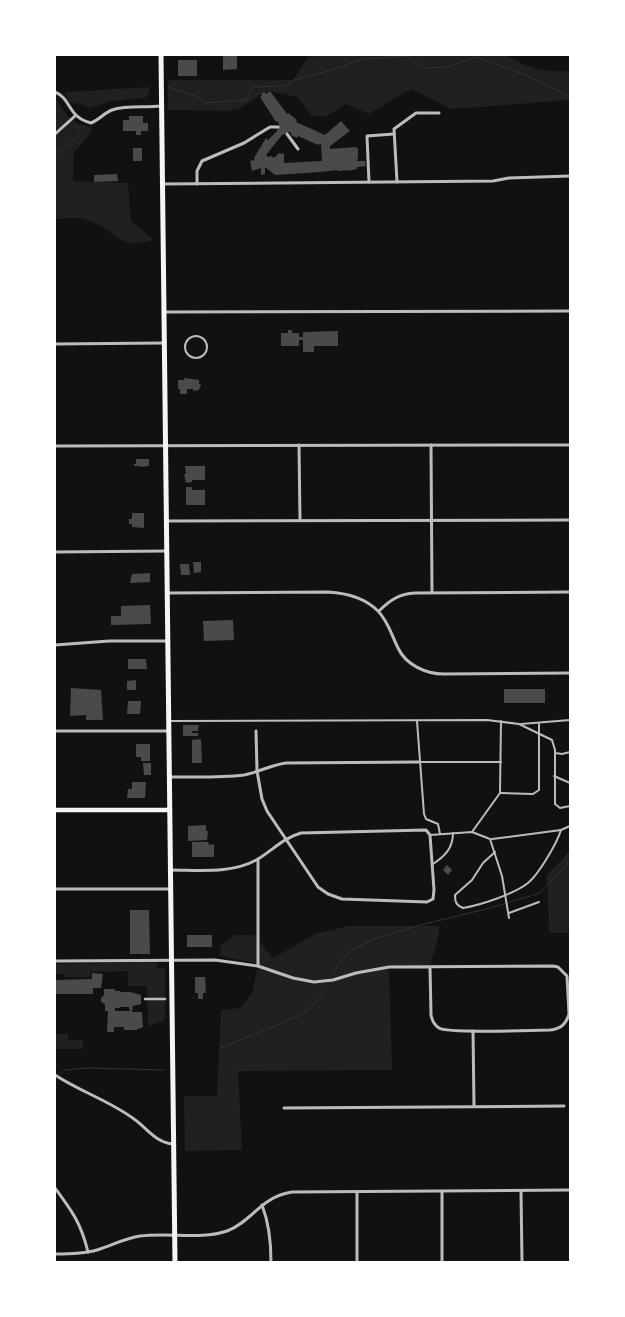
<svg xmlns="http://www.w3.org/2000/svg" width="625" height="1317" font-family="Raleway,sans-serif">
  <style>
    .green { fill: #202020 }
    .lines { fill: none; stroke-linecap: round; stroke-linejoin: round }
    .stream { stroke: #333; stroke-width: 1 }
    .building { fill: #4a4a4a; fill-rule: evenodd }
    .service { stroke: #bcbcbc; stroke-width: 2 }
    .pedestrian { stroke: #bcbcbc; stroke-width: 2.5 }
    .minor { stroke: #bcbcbc; stroke-width: 3 }
    .secondary { stroke: #f5f5f5; stroke-width: 4.5 }
    .primary { stroke: #f5f5f5; stroke-width: 5 }
  </style>
  <rect width="100%" height="100%" fill="#111"/>
  <g class="green">
    <path d="M337 55 507 56C531 69 542 72 570 71V100L451 109 411 89 369 114 346 104 325 117 312 116 297 97 270 91 264 92 241 108 228 111 168 110V80H293L308 57Z"/>
    <path d="M149 87V93L145 98 112 101 89 108 80 103 72 104 69 102 64 92Z"/>
    <path d="M55 97C66 115 69 123 91 127L92 132 74 152 73 181 128 183 131 221 154 240C119 251 118 232 90 221 78 216 67 218 55 219Z"/>
    <path d="M570 851V933H549L547 875Z"/>
    <path d="M348 926H439V934L430 967H389L392 1070 238 1071 242 1150 185 1151 184 1096H217L221 1010 240 1008 252 993 258 966 261 964 219 956 221 945 234 935H254L273 958 315 934Z"/>
    <path d="M157 962V968H165V1020L148 1026 147 986H128V971L91 972 90 977H65L64 974H55V964Z"/>
    <path d="M55 1008 56 1034H68V1040H83V1049H55Z"/>
  </g>
  <g class="lines">
    <g class="stream">
      <path d="M168 87 199 97 205 103 247 100 252 87 285 86 294 80 332 70 362 59 407 56 424 68 447 67 476 57 525 75 570 96"/>
      <path d="M55 156 79 135"/>
      <path d="M333 973 341 961 352 950 374 939 421 925 490 908 540 893 568 864 565 858 570 852"/>
      <path d="M221 1048 301 1015 315 1004 326 989"/>
      <path d="M60 1074 65 1070 87 1068 164 1070"/>
    </g>
  </g>
  <g class="building">
    <path d="M223 55H237V69L223 70Z"/>
    <rect x="178" y="60" width="19" height="16"/>
    <path d="M270 91 287 114 288 113 297 120 296 122 325 135 341 121 350 131 330 146V149L356 147 358 149V159H357V161H365L366 166 357 167V169H354V170L338 171V170L320 172 275 175 265 167V174L261 175V168L252 171 250 161 254 160 255 159 254 158 266 138 268 140 277 131 279 123 277 121 276 122 260 97 262 96 261 94 264 92 266 94ZM289 132 291 133V135L297 138 298 136 318 145 319 144H321L322 161 284 163V154L279 153 274 158 271 156 268 157 266 155 282 135Z"/>
    <path d="M129 116H143V123H148V131H141V135H136V131H123V120H129Z"/>
    <rect x="133" y="148" width="9" height="13"/>
    <path d="M117 174 118 181 94 182V175Z"/>
    <path d="M288 330H292V333H299V337H303V332L338 331V346H314V352H303V340H299V346H281V333H288Z"/>
    <path d="M184 378 199 380V384H201L199 390 193 391V389H187V394H180V389H178V380H184Z"/>
    <path d="M136 459H149V466L140 467V466H134V464H136Z"/>
    <path d="M185 466H205V480H192V482L186 483 184 474H186Z"/>
    <path d="M186 487H192V490H205V505H186Z"/>
    <path d="M132 513H144V528L132 527V524H129V519H132Z"/>
    <path d="M193 562H201V572L194 573Z"/>
    <path d="M180 564H189L190 575H181Z"/>
    <path d="M150 573V582L130 583 132 574Z"/>
    <path d="M150 605 151 624 111 625V616H121V606Z"/>
    <path d="M233 620 234 640 204 641 203 621Z"/>
    <path d="M128 659H146L147 669H128Z"/>
    <path d="M136 680V690H127V681Z"/>
    <path d="M71 688 101 690 103 720H86V715L70 716Z"/>
    <rect x="504" y="689" width="41" height="14"/>
    <path d="M128 701H141L140 714H127Z"/>
    <path d="M183 725H199L198 731H192V733H198V736H183Z"/>
    <path d="M201 739 202 763H192V740Z"/>
    <path d="M136 744H150V761H141V757H136Z"/>
    <path d="M143 763H151V775H144Z"/>
    <path d="M132 782H146L145 798H127L128 789H132Z"/>
    <path d="M206 825V831H208L207 840 188 841V826Z"/>
    <path d="M192 842H208L209 845 214 844V857H192Z"/>
    <path d="M447 865 452 870 448 875 443 870Z"/>
    <path d="M130 910H149L150 954H130Z"/>
    <rect x="187" y="935" width="25" height="12"/>
    <path d="M92 973 103 974 101 988H93V994H55V980L92 979Z"/>
    <path d="M195 977H205L206 993H203V999H198V993H195Z"/>
    <path d="M104 989H115V991H120V992H130L141 995V1004L133 1006 132 1012H142L143 1027 136 1030H124V1027H114V1032H107L108 1011H105V1004L101 1002V998L104 995ZM120 1007H129L130 1011H115V1008H120Z"/>
  </g>
  <g class="lines">
    <g class="service">
      <circle cx="196" cy="347" r="11"/>
      <path d="M169 721 487 720 519 724 552 740 555 750V804L560 808 570 806"/>
      <path d="M417 721 424 814 426 819 438 824 440 834"/>
      <path d="M521 724 570 720"/>
      <path d="M555 753 562 754 570 752"/>
      <path d="M419 762H501"/>
      <path d="M554 776 570 783"/>
      <path d="M500 793 533 794 539 790V724"/>
      <path d="M472 832 500 793 501 721"/>
      <path d="M430 835 472 832 490 839 502 876 509 918"/>
      <path d="M492 839 561 830"/>
      <path d="M495 852 483 863 472 880 455 895C455 902 456 905 463 908 481 905 514 894 528 883 539 874 557 843 561 830L570 826"/>
      <path d="M433 864C445 856 453 848 453 833"/>
      <path d="M509 913 539 902"/>
    </g>
    <path class="pedestrian" d="M145 999H165"/>
    <g class="minor">
      <path d="M55 92C72 99 67 117 91 123 99 120 104 113 112 110 127 105 145 108 161 106"/>
      <path d="M55 134 75 116"/>
      <path d="M287 134 298 149"/>
      <path d="M369 182 367 136 394 134"/>
      <path d="M397 182 394 129 416 113H439"/>
      <path d="M162 184 493 181 509 178 570 176"/>
      <path d="M197 184V171L202 161 244 143 270 127H278"/>
      <path d="M164 312 570 311"/>
      <path d="M55 344 164 343"/>
      <path d="M299 445 300 520"/>
      <path d="M431 445 432 592"/>
      <path d="M55 446 570 445"/>
      <path d="M166 521 570 520"/>
      <path d="M55 552 167 551"/>
      <path d="M167 593 328 592C346 593 365 598 378 611 388 621 392 636 398 648 406 665 426 674 444 674L570 673"/>
      <path d="M379 611C390 600 399 594 415 593L570 592"/>
      <path d="M55 645 109 641H167"/>
      <path d="M55 731H169"/>
      <path d="M170 777C194 777 220 778 244 775 259 772 271 765 286 763L419 762"/>
      <path d="M258 859V966"/>
      <path d="M171 870C199 870 233 874 258 859 273 850 283 838 301 833L426 830 430 835 434 890 433 899 427 902 342 899 328 894 318 887 267 811 262 799 257 771 256 731"/>
      <path d="M55 889H170"/>
      <path d="M55 961 215 960 258 966 293 978 314 982 333 980 356 973 389 967 553 966 558 967 567 976 569 1014C566 1024 561 1029 550 1030 534 1030 447 1034 439 1028 434 1025 432 1020 431 1015L430 967"/>
      <path d="M473 1031 474 1106"/>
      <path d="M55 1075C81 1092 110 1101 134 1119 147 1128 156 1143 173 1144"/>
      <path d="M284 1108 564 1106"/>
      <path d="M55 1188C72 1211 81 1223 88 1252"/>
      <path d="M521 1191 522 1262"/>
      <path d="M357 1192V1262"/>
      <path d="M442 1192V1262"/>
      <path d="M262 1205C269 1223 271 1242 271 1262"/>
      <path d="M55 1254C69 1254 83 1254 97 1250 111 1246 125 1238 140 1236 168 1232 201 1240 227 1231 253 1221 260 1197 292 1192L570 1190"/>
    </g>
    <path class="secondary" d="M55 810H170"/>
    <path class="primary" d="M161 55 175 1262"/>
  </g>
  <rect width="625" height="1317" fill="none" stroke="#ffffff" stroke-width="112"/>
</svg>
